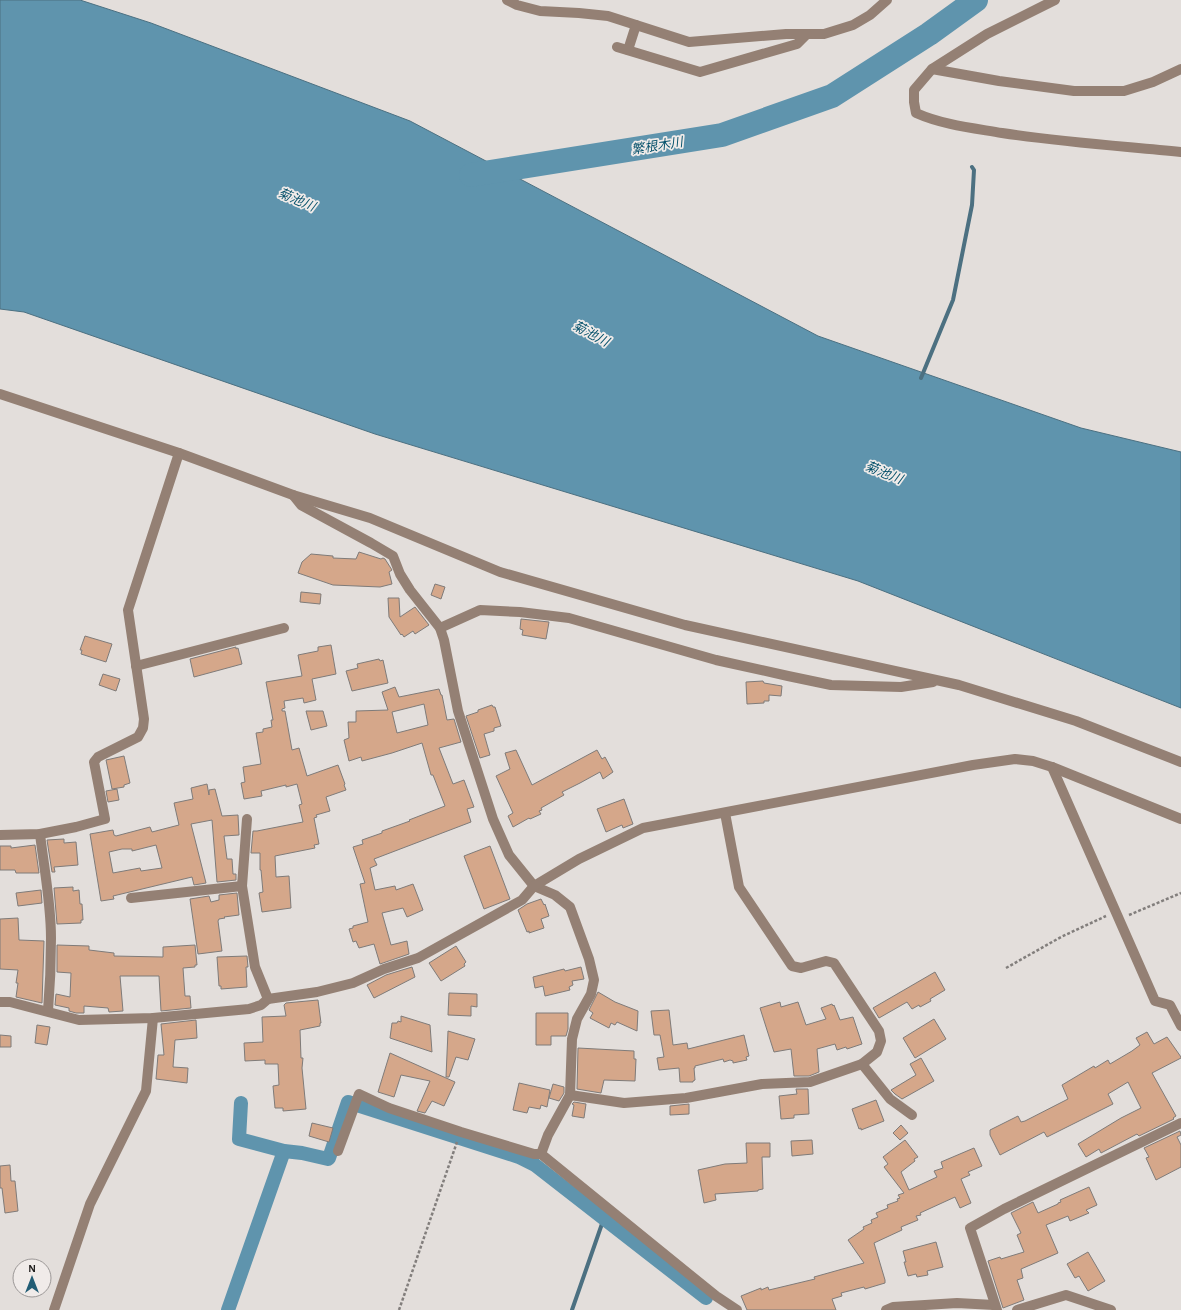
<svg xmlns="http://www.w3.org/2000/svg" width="1181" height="1310" font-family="'Alegreya Sans','Noto Sans JP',sans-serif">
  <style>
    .water { fill: #5f94ad; stroke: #4c7081 }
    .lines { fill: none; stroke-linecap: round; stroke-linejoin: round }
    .stream { stroke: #4c7081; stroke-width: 4 }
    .canal { stroke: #5f94ad; stroke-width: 14 }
    .river { stroke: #5f94ad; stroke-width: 24 }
    .building { fill: #d5a78a; stroke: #7f7b79; fill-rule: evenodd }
    .path { stroke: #827e7c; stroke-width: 2.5; stroke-dasharray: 3 2; stroke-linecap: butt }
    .minor { stroke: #948074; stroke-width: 10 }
    .labels { text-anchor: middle; stroke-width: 3.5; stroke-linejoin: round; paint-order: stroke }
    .water-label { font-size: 13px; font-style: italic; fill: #07526c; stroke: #f0ebe9 }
  </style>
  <rect width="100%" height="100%" fill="#e3dedb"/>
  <path class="water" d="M0 0H80L151 23 410 121 818 336 1081 428 1181 452V708L858 581 375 434 24 312 0 309Z"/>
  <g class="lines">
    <g class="stream">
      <path d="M921 378 953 300 972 205 974 170 972 167"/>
      <path d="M572 1310 604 1218"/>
    </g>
    <g class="canal">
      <path d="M241 1103 239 1139 284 1151 302 1153 328 1159 329 1158 348 1102 351 1103"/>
      <path d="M357 1105 519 1157 535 1165 706 1298"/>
      <path d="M228 1310 284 1151"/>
    </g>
    <path class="river" d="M471 175 722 135 832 96 929 34 976 0"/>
  </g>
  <g class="building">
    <path d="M359 552 381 559 383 558 385 559 392 570 389 572 392 584 380 587 333 585 298 573 302 562 311 554 333 556V558L356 559Z"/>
    <path d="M435 584 445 587 441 599 431 595Z"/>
    <path d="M301 592 321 594 320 604 300 602Z"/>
    <path d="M388 598H399L400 617 415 607 429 625 415 634 413 631 404 637 402 634 401 635 389 617Z"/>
    <path d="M521 619 549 622 546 639 522 635 523 630 520 629Z"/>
    <path d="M85 636 112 644 106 662 81 654 82 650H80Z"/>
    <path d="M331 645 336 674 312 679 316 700 304 703 303 698 284 701 285 708 282 709V711H285L292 750 299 748 307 776 338 765 345 784 344 785 346 790 326 797 330 811 316 815 317 817 314 818 319 844 314 845 315 848 275 856 276 877 289 876 291 908 262 912 259 893 263 892 261 870H260V853H251L253 831H257L303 822 299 805 302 804 297 784 286 787V785L261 791 262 796 244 799 241 783 245 782 243 767 261 764 256 733 263 732V729L272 727 271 720H273L266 682 302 676 298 655 318 651V647Z"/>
    <path d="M236 647V649L238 648 242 664 194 677 190 659Z"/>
    <path d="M379 659 380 661 383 660 388 683 352 691 346 671 358 668 357 664Z"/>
    <path d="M103 674 120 679 116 691 99 685Z"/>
    <path d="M763 681 764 683 782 686 781 696 769 695V701H764V703L747 704 746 682Z"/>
    <path d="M395 687 399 697 439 689 441 695H442L447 720 454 719 461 742 439 748 453 784 464 780 474 807 467 809 471 822 374 859 377 865 370 868 375 890 395 886 396 890 413 884 423 910 407 917 403 908 382 913 391 945 407 941 409 954 380 964 374 944 359 948 356 941 353 942 349 929 353 928V926L368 922 360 884 365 883 353 847 363 844 362 840 382 833V831L410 821 409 820 445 806 433 775H431L422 743 392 753 362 761 361 757 349 761 344 740 349 738 348 722H356V711L388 710 382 692ZM424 704 428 725 397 733 392 712Z"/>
    <path d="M492 705 493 707H495L501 726 494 728V731L484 734 490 755 480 758 466 716 478 712V710Z"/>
    <path d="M306 711H323L327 726 311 730Z"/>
    <path d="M516 750 532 785 597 750 602 759 605 757 613 772 603 779 600 772 580 783 562 792 564 795 541 808 542 810 539 811 541 814 530 819 529 818 513 827 508 816 513 813 496 776 510 769 505 753Z"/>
    <path d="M124 756 130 783 124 785V787L112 789 106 760Z"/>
    <path d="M207 784 209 795V790L215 789 222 816 238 815 239 835 224 836 227 859H232L233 874H236V880L217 882 212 820 191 824 206 883 194 885 192 877 113 896 114 899 101 901 90 834 113 830 114 835 116 836 150 827 152 832 179 825 174 803 193 799 191 788ZM156 845 162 868 141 871 140 868 113 873 109 852 122 849H132V851Z"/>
    <path d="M117 789 119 800 108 802 106 791Z"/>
    <path d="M624 799 633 824 623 828 622 825 606 832 597 809Z"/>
    <path d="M64 839V843L76 842 78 865 54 867 55 872H52L47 840Z"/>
    <path d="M35 845 39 873H16L15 870H0V846H11V848Z"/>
    <path d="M490 846 510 899 484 909 464 856Z"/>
    <path d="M73 887V891L79 890 80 904H82L83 920H81V923L57 924 54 888Z"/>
    <path d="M41 890 42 903 18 906 16 893Z"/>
    <path d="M237 893 239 915 224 917 225 918 219 919 218 921 222 951 198 954 190 899 209 896 211 902 219 900V895Z"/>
    <path d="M541 899 544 905 545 904 549 916 541 919 544 928 529 933V931L527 932 518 910 527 904Z"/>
    <path d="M18 918 19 940 44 941 42 1003 16 997 18 983H16L18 970 0 969V919Z"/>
    <path d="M57 945 89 946V950L114 953V956L163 957V947L195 945 197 965H195V967L183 968 185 996H190L191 1008 161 1011 159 976H120L123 1011 109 1012 108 1008 84 1006V1013H76L69 1011V1008L55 1005 56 994 70 997 71 973 57 972Z"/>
    <path d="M456 946 466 962 464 964 465 966 441 981 429 963Z"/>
    <path d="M247 956 248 967H246L247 987 221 989V986H219L217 957Z"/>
    <path d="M412 967 415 977 374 998 367 985 386 975Z"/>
    <path d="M581 967 584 979 572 981 573 985 569 987 570 990 545 996 543 986 535 988 533 977 564 969 565 971Z"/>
    <path d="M935 972 945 990 930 999 931 1001 920 1007 919 1005 912 1009 907 1002 879 1018 873 1008Z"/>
    <path d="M598 992 615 1002 638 1011 637 1031 617 1022 615 1025 611 1023 609 1028 590 1018 593 1013 589 1010Z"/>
    <path d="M449 993 477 994V1007L471 1006V1016L448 1015Z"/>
    <path d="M318 1000 321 1023H320V1026L300 1030 301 1058H303L302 1068 306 1109 283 1111V1108H275L273 1086 279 1085 278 1064H265V1060L245 1061 244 1043 263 1042 262 1017 286 1016 284 1005 286 1003Z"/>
    <path d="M780 1002 781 1007 798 1002 806 1025 826 1019 821 1008 832 1004 833 1006 834 1005 840 1020 853 1017 862 1044 847 1049 846 1047 837 1050 835 1044 817 1049 819 1072 809 1076H794L791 1049 774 1052 760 1008Z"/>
    <path d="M669 1010 673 1045 687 1043 688 1049 744 1035 749 1056 746 1057 747 1060 733 1063V1061L730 1060 724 1062 723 1059 695 1066V1068H694L695 1080 693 1081V1082H680L679 1068 659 1070 657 1058 664 1057 660 1035H654L651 1011Z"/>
    <path d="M536 1013H568V1029L566 1036H551V1045H536Z"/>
    <path d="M401 1016 430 1025 432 1052 390 1038 392 1023H397L398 1021 401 1022Z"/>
    <path d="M934 1019 946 1039 915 1058 903 1038Z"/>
    <path d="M196 1020 197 1038 175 1040 173 1067 188 1068 187 1083 156 1079 158 1055H164L161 1024Z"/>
    <path d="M37 1025 50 1027 47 1045 35 1043Z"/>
    <path d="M448 1031 475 1039 468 1060 456 1057 449 1077H446Z"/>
    <path d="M1147 1032 1154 1044 1167 1037 1181 1057V1058L1152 1073 1176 1116 1173 1118 1174 1119 1139 1136 1137 1134 1101 1153 1099 1149 1086 1157 1078 1144 1121 1118 1141 1108 1128 1082 1108 1094 1113 1104 1047 1137 1044 1132 1000 1155 990 1135V1130L1018 1116 1021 1122 1025 1121 1068 1099 1062 1085 1094 1066 1095 1068 1108 1060 1110 1064 1132 1051 1140 1045 1136 1038Z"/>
    <path d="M0 1035 11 1036V1047H0Z"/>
    <path d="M578 1048 634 1051V1059H636L635 1081 604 1080 601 1093 577 1089Z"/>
    <path d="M390 1053 455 1082 444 1106 432 1101 425 1113 417 1111 430 1081 401 1075 394 1097 378 1092Z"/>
    <path d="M921 1058 934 1081 902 1099 895 1094 891 1090 916 1075 910 1064Z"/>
    <path d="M519 1083 550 1090 547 1107 541 1105 540 1109 529 1107 527 1113 513 1110Z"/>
    <path d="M553 1084 564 1087V1093L559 1101 549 1098Z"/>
    <path d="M796 1089H808L809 1114 794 1115V1118L781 1119 779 1096 797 1094Z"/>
    <path d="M876 1100 884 1121 861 1130V1128L859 1129 852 1109Z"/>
    <path d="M574 1102 586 1104 584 1118 572 1116 574 1105 572 1104Z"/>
    <path d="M689 1104V1114L670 1115V1106Z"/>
    <path d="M312 1123 333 1128 329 1142 309 1136Z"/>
    <path d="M901 1125 908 1133 900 1140 893 1133Z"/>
    <path d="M1180 1131 1181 1135 1177 1137 1181 1145V1167L1156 1180 1146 1158 1149 1157 1144 1148Z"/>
    <path d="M812 1140 813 1154 792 1156 791 1141Z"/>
    <path d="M905 1140 918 1157 914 1159 915 1161 901 1172 909 1190 937 1177 934 1171 943 1168 941 1162 974 1148 982 1166 968 1172 970 1175 961 1179 971 1203 960 1208 955 1197 920 1213 921 1215 916 1216 918 1220 901 1227 902 1230 874 1243 885 1280V1283L865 1289 864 1287 841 1293 842 1296 832 1299 836 1310H747L741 1296 761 1288V1290L768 1287 769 1290 815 1279 814 1277 864 1263 848 1240 864 1229 863 1227 872 1223 871 1220 878 1217 876 1213 888 1208 887 1205 898 1201 897 1199 900 1198 898 1195 904 1193 884 1167 888 1164 883 1157Z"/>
    <path d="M746 1143H770V1157H762L763 1189 758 1190V1191L715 1194 716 1200 704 1203 698 1170 725 1164 747 1163Z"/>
    <path d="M10 1165 11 1181H15L18 1211 5 1213 2 1188H0V1166Z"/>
    <path d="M1089 1187 1097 1205 1086 1210 1089 1213 1070 1221 1068 1216 1046 1225 1058 1253 1021 1269 1023 1278 1017 1280 1024 1300 1003 1308 988 1261 1000 1257 1001 1259 1024 1252 1017 1235 1021 1233 1011 1213 1033 1202 1038 1213 1058 1204V1203L1061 1202 1060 1200Z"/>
    <path d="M936 1242 943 1267 927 1271 928 1275 917 1277 916 1274 908 1276 904 1262H906L903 1251Z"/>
    <path d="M1088 1252 1105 1281 1088 1291 1079 1276 1075 1278 1067 1264Z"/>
  </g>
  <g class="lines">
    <g class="path">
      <path d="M1129 915 1181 893"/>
      <path d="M1006 968 1061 937 1106 916"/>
      <path d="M399 1310 457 1142"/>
    </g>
    <g class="minor">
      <path d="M507 0 517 5 540 11 579 13 608 16 689 42 786 34H824L853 25 870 15 887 0"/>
      <path d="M1055 0 987 34 932 69 914 90V102L916 113C943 125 973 128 1002 133 1061 142 1121 146 1181 152"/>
      <path d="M617 47 700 72 797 44 807 34"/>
      <path d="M628 50 636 25"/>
      <path d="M932 69 999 81 1074 91H1124L1153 82 1181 69"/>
      <path d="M0 394 179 453 293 495 370 518 500 572 685 625 959 685 1076 721 1181 762"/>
      <path d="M293 495 301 505 371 543 393 556 400 574 410 590 440 628 444 640 458 711 493 819 509 855 534 886 555 895 570 907 589 959 594 980 591 994 577 1019 572 1039 570 1095 548 1135 541 1154"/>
      <path d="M440 628 480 610 520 612 569 618 716 660 788 676 831 685 901 687 933 682"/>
      <path d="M136 666 284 628"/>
      <path d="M1052 767 1155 1001 1170 1005 1181 1026"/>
      <path d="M247 819 242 886 255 967 268 999"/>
      <path d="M40 834C44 868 51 903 51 938 51 962 50 987 48 1011"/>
      <path d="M0 835 40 834 76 827 105 819 94 762 98 757 138 737 143 728 144 719 128 610 179 453"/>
      <path d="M131 898 242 886"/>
      <path d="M0 1002H10L79 1020 153 1018 249 1009 261 1005 268 999 317 992 353 983 384 969 418 958 522 900 534 886 579 859 643 828 973 765 1015 759 1033 761 1052 767 1181 819"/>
      <path d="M862 1064 890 1099 912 1115"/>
      <path d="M570 1095 624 1103 686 1098 762 1084 810 1082 862 1064 877 1052 881 1041 879 1031 834 963 826 961 801 968 792 966 739 887 725 813"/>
      <path d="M338 1151 359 1094 389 1108 461 1132 534 1154H541L716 1296 737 1310"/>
      <path d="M54 1310 90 1204 146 1091 153 1018"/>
      <path d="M886 1310 893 1307 957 1303 994 1305"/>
      <path d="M997 1310 970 1228 1004 1209 1181 1123"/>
      <path d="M1017 1310 1066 1295 1111 1310"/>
    </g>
  </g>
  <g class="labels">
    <g class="water-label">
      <text transform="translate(657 145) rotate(-9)" y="5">繁根木川</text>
      <text transform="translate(297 199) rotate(23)" y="5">菊池川</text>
      <text transform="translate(591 333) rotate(28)" y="5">菊池川</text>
      <text transform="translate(884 472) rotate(22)" y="5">菊池川</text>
    </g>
  </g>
  <g transform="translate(32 1278)"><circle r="19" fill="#f0ebe9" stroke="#9c9897"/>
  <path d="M0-3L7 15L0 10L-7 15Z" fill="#225d75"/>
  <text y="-6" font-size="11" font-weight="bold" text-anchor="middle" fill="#1e1c1b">N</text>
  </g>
</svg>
